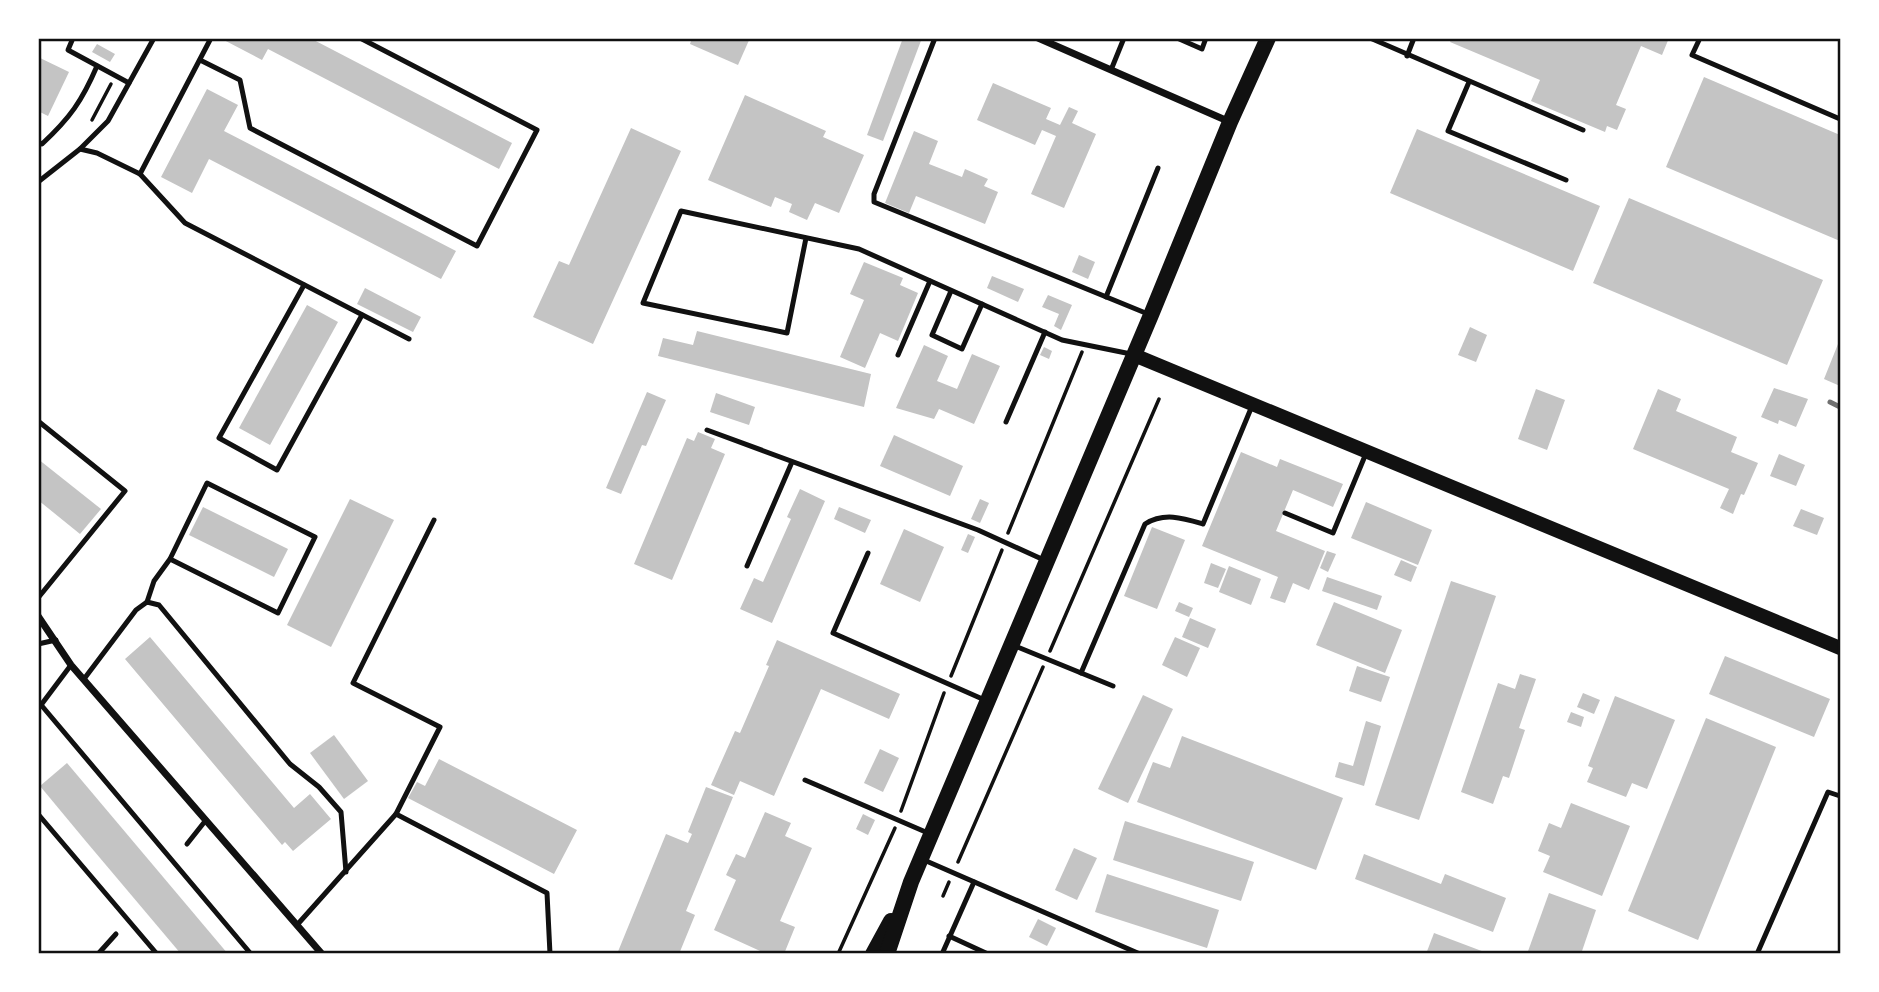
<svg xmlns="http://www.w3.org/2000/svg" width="1879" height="992" font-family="Montserrat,sans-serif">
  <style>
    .building { fill: #c4c4c4 }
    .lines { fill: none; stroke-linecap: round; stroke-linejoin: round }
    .path { stroke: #111; stroke-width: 3.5 }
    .service { stroke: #111; stroke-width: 5 }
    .minor { stroke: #111; stroke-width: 7 }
    .secondary { stroke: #111; stroke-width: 14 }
    .primary { stroke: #111; stroke-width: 16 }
    .rail { stroke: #707070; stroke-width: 5 }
    .neatline { fill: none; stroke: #111; stroke-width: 2.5 }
  </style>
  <rect width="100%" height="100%" fill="#fff"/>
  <g class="building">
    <path d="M220 38H310L512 143 499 169 268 49 262 60Z"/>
    <path d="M692 38H750L738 65 690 44Z"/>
    <path d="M903 38H922L883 141 867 135Z"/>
    <path d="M1452 38H1669L1662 55 1641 46 1616 105 1626 109 1617 130 1607 126 1605 132 1531 101 1540 80 1450 42Z"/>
    <path d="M97 44 115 54 110 62 92 52Z"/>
    <path d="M38 57 69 72 48 116 38 111Z"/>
    <path d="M1704 77 1840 135V241L1666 167Z"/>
    <path d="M993 83 1051 108 1046 119 1060 125 1069 107 1078 111 1072 123 1096 134 1064 208 1031 194 1056 136 1042 130 1035 145 977 120Z"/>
    <path d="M207 89 238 105 224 131 456 251 441 279 209 159 192 193 161 177Z"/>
    <path d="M745 95 826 131 823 137 864 155 839 213 815 203 807 220 789 212 792 204 775 197 771 207 708 180Z"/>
    <path d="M631 128 681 151 593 344 533 317 559 261 569 265Z"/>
    <path d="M1417 129 1600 206 1573 271 1390 193Z"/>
    <path d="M914 131 938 141 929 164 962 177 965 169 988 179 984 186 998 192 985 224 916 196 909 213 885 203Z"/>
    <path d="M1629 198 1823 280 1787 365 1593 283Z"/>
    <path d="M1079 255 1095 262 1088 279 1072 272Z"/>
    <path d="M864 262 903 278 900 285 918 293 898 341 880 333 865 368 840 357 864 300 850 294Z"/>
    <path d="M992 276 1024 289 1018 302 987 288Z"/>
    <path d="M365 288 421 317 413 332 357 304Z"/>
    <path d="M1048 295 1072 305 1061 330 1054 326 1059 314 1042 307Z"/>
    <path d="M307 305 338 322 270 445 239 428Z"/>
    <path d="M1470 327 1487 335 1476 362 1458 355Z"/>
    <path d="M697 331 871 374 864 407 658 356 663 338 693 345Z"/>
    <path d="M1840 339V386L1824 379Z"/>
    <path d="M924 345 948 356 937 381 957 389 972 354 1000 366 974 424 939 409 934 419 896 408Z"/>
    <path d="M1044 347 1052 351 1049 359 1040 355Z"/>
    <path d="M1774 388 1808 399 1796 427 1779 420 1778 424 1761 417Z"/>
    <path d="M1536 389 1565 400 1547 450 1518 439Z"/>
    <path d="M1658 389 1681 399 1676 411 1737 437 1731 452 1758 463 1744 495 1741 494 1733 514 1720 508 1729 489 1633 449Z"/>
    <path d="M647 392 666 400 646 446 642 445 621 494 606 488Z"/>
    <path d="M716 393 755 407 749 425 710 412Z"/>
    <path d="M698 432 715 439 711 448 725 454 672 580 634 564 687 438 694 441Z"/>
    <path d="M894 435 963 466 950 496 880 466Z"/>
    <path d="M1241 452 1277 467 1280 459 1343 484 1333 507 1293 490 1276 531 1325 551 1309 590 1293 583 1285 603 1270 598 1278 577 1202 546Z"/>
    <path d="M1779 454 1805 465 1796 486 1770 476Z"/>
    <path d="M38 459 101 509 80 534 38 500Z"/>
    <path d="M800 489 825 501 772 623 740 609 754 578 763 582 791 519 787 517Z"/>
    <path d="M350 499 394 520 331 647 287 625Z"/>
    <path d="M980 499 989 503 980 523 971 519Z"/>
    <path d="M1366 502 1432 530 1418 565 1351 538Z"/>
    <path d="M203 507 288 549 274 577 189 535Z"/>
    <path d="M839 507 871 520 865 533 834 519Z"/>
    <path d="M1801 509 1824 518 1817 535 1793 526Z"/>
    <path d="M1152 527 1185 540 1157 609 1124 596Z"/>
    <path d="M904 529 944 547 920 602 880 584Z"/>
    <path d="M968 534 975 537 968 553 961 550Z"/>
    <path d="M1327 551 1336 554 1328 572 1320 568Z"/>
    <path d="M1401 560 1417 567 1411 582 1394 575Z"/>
    <path d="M1211 563 1226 569 1218 588 1204 583Z"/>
    <path d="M1229 566 1261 579 1251 605 1219 592Z"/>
    <path d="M1327 577 1382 596 1377 610 1322 591Z"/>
    <path d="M1451 581 1496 596 1419 820 1375 805Z"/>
    <path d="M1179 602 1193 608 1189 617 1175 611Z"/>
    <path d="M1334 602 1402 630 1385 673 1316 645Z"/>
    <path d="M1190 618 1216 629 1208 648 1182 637Z"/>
    <path d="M150 637 294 808 310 794 331 819 293 851 285 842 282 845 125 659Z"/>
    <path d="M1175 637 1200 648 1187 677 1162 665Z"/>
    <path d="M777 640 900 694 889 719 821 689 774 796 740 781 734 795 711 785 735 731 740 733 769 666 766 665Z"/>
    <path d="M1725 656 1830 699 1814 737 1709 694Z"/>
    <path d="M1357 666 1390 677 1381 702 1349 691Z"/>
    <path d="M1520 674 1536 679 1519 728 1525 730 1509 778 1503 776 1493 804 1461 792 1498 683 1515 689Z"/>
    <path d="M1583 693 1600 700 1594 714 1577 707Z"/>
    <path d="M1143 695 1173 709 1128 803 1098 789Z"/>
    <path d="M1615 696 1675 720 1647 789 1632 783 1626 797 1587 782 1593 768 1588 766Z"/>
    <path d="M1571 712 1584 717 1581 727 1567 722Z"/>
    <path d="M1706 718 1776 747 1698 940 1628 911Z"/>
    <path d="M1366 721 1381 726 1364 786 1335 777 1339 762 1353 766Z"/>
    <path d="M334 735 368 781 344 799 310 753Z"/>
    <path d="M1182 736 1343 798 1316 870 1137 802 1153 762 1170 768Z"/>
    <path d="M880 749 899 758 883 792 864 783Z"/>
    <path d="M439 759 577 830 554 874 408 798 417 782 425 786Z"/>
    <path d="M67 763 228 954H181L84 839 40 786Z"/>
    <path d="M706 787 733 797 686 911 695 915 679 954H617L666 834 688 843 692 834 688 832Z"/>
    <path d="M1571 803 1630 826 1602 896 1543 872 1550 856 1538 851 1549 823 1561 828Z"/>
    <path d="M765 812 791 823 785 836 812 848 780 921 795 927 784 954H767L714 930 736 880 726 875 736 854 745 858Z"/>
    <path d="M863 814 875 820 868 835 856 829Z"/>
    <path d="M1125 821 1254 862 1241 901 1113 860Z"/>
    <path d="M1074 848 1097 858 1077 900 1055 890Z"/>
    <path d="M1364 854 1441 884 1445 874 1506 898 1493 932 1355 879Z"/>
    <path d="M1107 874 1219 910 1207 948 1095 912Z"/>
    <path d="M1549 893 1596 910 1581 954H1527Z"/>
    <path d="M1038 919 1056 928 1047 946 1029 937Z"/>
    <path d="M1434 933 1487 953V954H1426Z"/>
  </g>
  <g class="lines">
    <g class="path">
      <path d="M92 120 111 84"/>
      <path d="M1008 533 1082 352"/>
      <path d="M1050 651 1159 399"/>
      <path d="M951 676 1002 550"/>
      <path d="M901 811 944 693"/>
      <path d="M958 862 1043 667"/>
      <path d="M943 896 949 882"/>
      <path d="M838 954 895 828"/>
    </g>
    <g class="service">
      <path d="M73 38 68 50 129 83"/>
      <path d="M935 38 874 194V202L1148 314"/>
      <path d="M1177 38 1202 49 1206 38"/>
      <path d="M1370 38 1583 130"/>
      <path d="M1700 38 1692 55 1840 119"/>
      <path d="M1407 56 1414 38"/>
      <path d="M200 60 240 80 250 128 477 246 537 130 360 38"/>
      <path d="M1111 70 1124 38"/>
      <path d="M1469 82 1448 131 1566 180"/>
      <path d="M38 142 42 144C70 118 82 101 97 66"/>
      <path d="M80 149 97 153 140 174 185 223 409 339"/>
      <path d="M140 174 211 38"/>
      <path d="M38 182 80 149 108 121 154 38"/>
      <path d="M806 238 787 333 643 303 681 211 859 249 1062 340 1131 354"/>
      <path d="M304 285 219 438 277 470 362 315"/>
      <path d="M951 291 932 335 962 349 982 304"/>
      <path d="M1106 297 1158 168"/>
      <path d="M898 355 930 281"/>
      <path d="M38 421 125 491 38 598"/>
      <path d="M1006 422 1045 332"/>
      <path d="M707 430 978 530 1044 560"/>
      <path d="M1285 513 1333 533 1367 451"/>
      <path d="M868 553 833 633 987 701"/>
      <path d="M747 566 792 462"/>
      <path d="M147 602 154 581 170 559 207 483 315 537 278 613 170 559"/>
      <path d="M38 644 56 640"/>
      <path d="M1015 646 1113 686"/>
      <path d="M1081 673 1145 524C1164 512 1183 518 1203 524L1252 406"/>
      <path d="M84 679 136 610 147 602 159 605 290 764 319 787 341 812 346 872"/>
      <path d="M42 706 251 954"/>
      <path d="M38 709 71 665"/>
      <path d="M805 780 928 833"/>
      <path d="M38 814 157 954"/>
      <path d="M396 814 440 727 353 683 434 520"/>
      <path d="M187 844 206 820"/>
      <path d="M924 860 1140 954"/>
      <path d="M297 925 396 814 547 893 550 954"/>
      <path d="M949 936 988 954"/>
      <path d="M98 954 116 934"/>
      <path d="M942 954 974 882"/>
      <path d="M1757 954 1828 792 1840 796"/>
    </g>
    <g class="minor">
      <path d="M1038 38 1230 122"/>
      <path d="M38 616 71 665 322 954"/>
    </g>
    <path class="secondary" d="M1134 355 1840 648"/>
    <g class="primary">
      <path d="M873 954 891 921"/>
      <path d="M887 954 911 882 1151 315 1230 122 1268 38"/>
    </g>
    <path class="rail" d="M1830 402 1840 407"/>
  </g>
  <rect width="1879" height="992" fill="none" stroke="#ffffff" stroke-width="80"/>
  <rect x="40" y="40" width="1799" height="912" class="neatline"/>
</svg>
